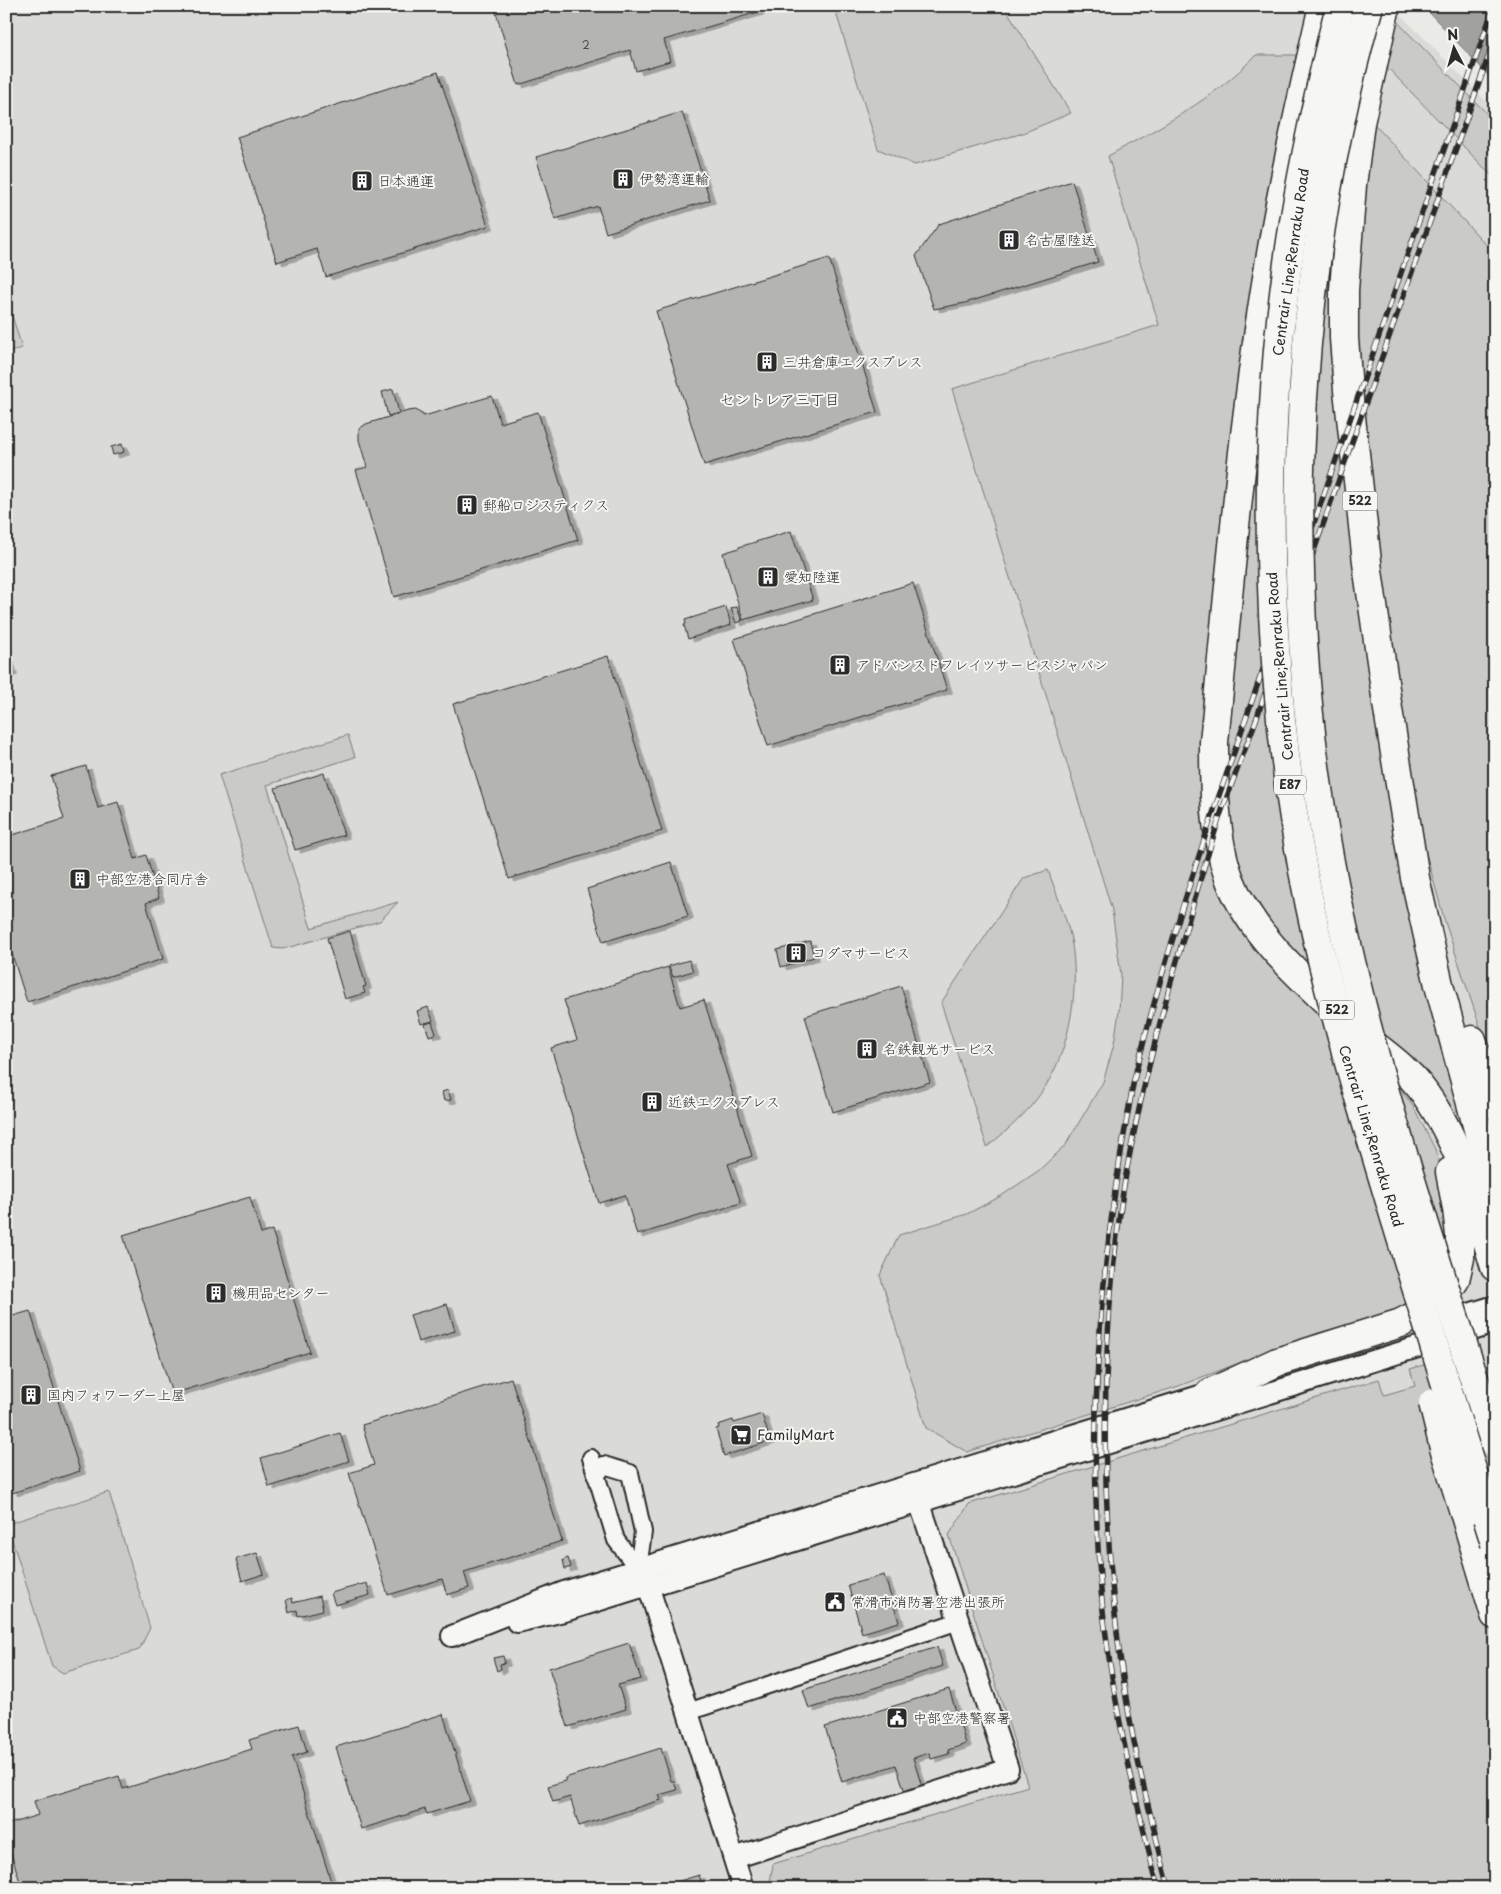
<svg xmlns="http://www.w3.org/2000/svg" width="1501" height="1894" font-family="'Playpen Sans','Klee One',sans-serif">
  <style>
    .built { fill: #dadad6 }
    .green { fill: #cacac7; stroke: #7a7a79 }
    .water { fill: #a1a19e; stroke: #727270 }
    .building { fill: #b4b4b1; stroke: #2b2b2b; filter: url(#shadow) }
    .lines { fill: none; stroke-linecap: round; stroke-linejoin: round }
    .minor-casing { stroke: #2b2b2b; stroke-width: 20 }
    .tertiary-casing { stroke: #2b2b2b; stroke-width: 24 }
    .motorway-casing { stroke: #2b2b2b; stroke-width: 31 }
    .minor { stroke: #f6f6f2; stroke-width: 16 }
    .tertiary { stroke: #f6f6f2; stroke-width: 20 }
    .motorway { stroke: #f6f6f2; stroke-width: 28 }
    .rail-casing { stroke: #2b2b2b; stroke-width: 5.5 }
    .rail { stroke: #f6f6f2; stroke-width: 4; stroke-dasharray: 11; stroke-linecap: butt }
    .motorway-bridge-casing { stroke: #2b2b2b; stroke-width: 31; stroke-linecap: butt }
    .motorway-bridge { stroke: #f6f6f2; stroke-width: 28 }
    .labels { text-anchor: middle; stroke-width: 4; stroke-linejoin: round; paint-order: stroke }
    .number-label { font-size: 11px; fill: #4d4d4c }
    .shield { fill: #f6f6f2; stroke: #686867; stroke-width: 1 }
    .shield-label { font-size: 12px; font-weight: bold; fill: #2b2b2b }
    .poi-label { font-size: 14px; fill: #2b2b2b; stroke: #f6f6f2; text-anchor: start }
    .street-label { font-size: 14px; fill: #2b2b2b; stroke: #f6f6f2 }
    .neighbourhood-label { font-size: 15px; fill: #2b2b2b; stroke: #f6f6f2 }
  </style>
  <defs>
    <filter id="shadow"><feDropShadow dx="5.5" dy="3" stdDeviation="0" flood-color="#0004"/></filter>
  </defs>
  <rect width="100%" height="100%" fill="#eaeae6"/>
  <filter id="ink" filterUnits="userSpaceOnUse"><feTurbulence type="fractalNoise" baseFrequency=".02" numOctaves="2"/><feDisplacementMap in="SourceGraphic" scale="10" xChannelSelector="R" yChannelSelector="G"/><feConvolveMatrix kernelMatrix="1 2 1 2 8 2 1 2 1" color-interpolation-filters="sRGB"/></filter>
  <g filter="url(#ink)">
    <path class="built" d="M6 6H1392L1495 110V1888H6Z"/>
    <g class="green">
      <path d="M834 6H1004L1071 113 1023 133 915 165 878 149Z"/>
      <path d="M1328 6H1382L1495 122V179Z"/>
      <path d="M1256 55H1296L1288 105 1374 124 1492 251 1495 257V1072L1445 922 1419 828 1406 763 1383 767 1400 861 1464 1107 1447 1116 1370 1055 1398 1085 1414 1108 1435 1149 1445 1183 1448 1258 1416 1306 1318 1333 1176 1387 967 1452 926 1428 880 1275 899 1235 967 1214 1001 1196 1038 1171 1065 1146 1103 1082 1114 1044 1119 1011 1121 975 1112 910 952 389 1159 325 1108 156C1160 127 1214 99 1256 55Z"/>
      <path d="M6 296 22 348 6 353Z"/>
      <path d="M348 735 355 757 267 785 311 928 398 902 380 921 294 946 282 949 273 948 219 775Z"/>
      <path d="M1048 870C1056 893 1066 916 1071 939 1080 985 1071 1047 1045 1087 1030 1111 1009 1129 987 1147L941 1003 1024 878Z"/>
      <path d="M1457 1355 1495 1480V1882L1490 1888H769L773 1864 1028 1786 949 1535 969 1504 1379 1379 1384 1395 1415 1386 1410 1369Z"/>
      <path d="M109 1492 150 1628 139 1650 63 1673 52 1666 7 1524Z"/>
    </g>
    <path class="water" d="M1423 6H1495V82Z"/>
    <g class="building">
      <path d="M494 6H756L758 12 664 40 670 61 636 71 630 50 518 85Z"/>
      <path d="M438 72 488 226 326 277 317 249 277 262 237 137Z"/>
      <path d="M682 112 710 200 606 233 598 206 555 219 536 157Z"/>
      <path d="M1072 181 1098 262 965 303 934 309 916 256 939 224Z"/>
      <path d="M829 258 877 412 704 465 656 311Z"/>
      <path d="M393 389 399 413 388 416 382 392Z"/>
      <path d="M492 396 500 423 538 412 578 540 394 597 356 470 367 467 359 440V429L366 424 408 411 416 410 424 416Z"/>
      <path d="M122 444 124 452 113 455 111 447Z"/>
      <path d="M791 531 813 600 743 620 723 553 739 548V547Z"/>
      <path d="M913 583 947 690 768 746 734 639Z"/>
      <path d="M726 607 731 625 688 639 684 625 686 624 685 620Z"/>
      <path d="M737 607 742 621 736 623 731 608Z"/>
      <path d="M6 652 12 672 6 674Z"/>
      <path d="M608 656 662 831 509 879 453 704Z"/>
      <path d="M86 766 98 808 118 802 135 859 146 855 159 898 146 903 163 959 27 1002 6 935V837L64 819 51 776Z"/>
      <path d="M324 773 344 835 295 850 275 788Z"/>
      <path d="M671 862 688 916 603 942 587 889Z"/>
      <path d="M350 931 366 986 363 987 365 993 345 999 327 938Z"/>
      <path d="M810 941 814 957 781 967 777 950Z"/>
      <path d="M689 960 693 971 673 977 669 966Z"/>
      <path d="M668 967 680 1007 704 1000 752 1156 728 1164 741 1203 637 1235 625 1195 599 1203 551 1048 577 1040 564 1000Z"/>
      <path d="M901 986 930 1082 833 1112 805 1016Z"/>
      <path d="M428 1007 433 1021 421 1024 417 1011Z"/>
      <path d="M432 1022 436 1034 429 1036 425 1024Z"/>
      <path d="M448 1090 451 1100 444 1101 442 1092Z"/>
      <path d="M250 1197 261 1234 272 1230 310 1352 172 1394 123 1235Z"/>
      <path d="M447 1304 455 1331 418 1342 410 1315Z"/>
      <path d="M30 1311 80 1471 12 1493 6 1475V1318Z"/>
      <path d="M511 1378 562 1541 464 1572 469 1588 447 1595 442 1579 388 1595 349 1473 374 1465 362 1425Z"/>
      <path d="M762 1414 770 1441 724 1456 716 1429 719 1428 718 1425 733 1420 734 1423Z"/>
      <path d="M340 1433 349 1461 269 1487 261 1458Z"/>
      <path d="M257 1553 264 1574 242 1581 236 1559Z"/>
      <path d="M568 1558 571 1567 565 1569 563 1560Z"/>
      <path d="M884 1575 899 1622 862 1633 848 1585Z"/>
      <path d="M367 1583 370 1595 335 1605 331 1593Z"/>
      <path d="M320 1596 323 1610 298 1616 297 1610 289 1613 286 1600 292 1598 293 1603Z"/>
      <path d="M629 1643 641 1679 618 1685 626 1709 568 1727 549 1668Z"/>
      <path d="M937 1647 943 1666 809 1709 803 1690Z"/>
      <path d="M503 1656 505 1663 500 1664 501 1669 497 1671 493 1658Z"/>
      <path d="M949 1689 966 1744 948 1750 949 1754 931 1759 929 1753 913 1758 923 1790 906 1795 896 1765 842 1782 825 1727Z"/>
      <path d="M443 1714 470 1801 427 1814 425 1809 361 1829 336 1747Z"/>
      <path d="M299 1725 307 1752 292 1757 333 1888H18L17 1886 21 1885 6 1837V1825L38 1815 34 1801 119 1776 123 1789 252 1749 249 1740Z"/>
      <path d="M661 1748 671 1781H674L677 1790 659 1795 661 1800 579 1826 570 1797 553 1802 548 1786 565 1781V1778Z"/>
      <path d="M699 1875 703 1888H657Z"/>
    </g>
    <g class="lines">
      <g class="minor-casing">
        <g id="minor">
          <path d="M591 1458 616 1540 638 1569"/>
          <path d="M596 1476 604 1465 630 1473 643 1532 638 1569"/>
          <path d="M688 1712 959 1621"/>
        </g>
      </g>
      <g class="tertiary-casing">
        <g id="tertiary">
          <path d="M1442 1322 1495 1306"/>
          <path d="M642 1575 648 1585 743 1888"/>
          <path d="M517 1622 568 1610 648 1585 656 1584 1495 1323"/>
          <path d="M452 1636 564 1592 1222 1389"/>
          <path d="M734 1858 1008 1769 916 1492"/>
        </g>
      </g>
      <g class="motorway-casing">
        <g id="motorway">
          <path d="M1323 6C1304 88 1285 171 1271 254 1243 415 1230 579 1214 742 1214 785 1214 839 1230 880 1254 942 1314 988 1361 1034 1381 1052 1403 1065 1420 1087 1460 1139 1476 1204 1495 1267"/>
          <path d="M1386 6 1360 123 1352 185 1344 290V338L1348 390 1368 571 1387 703 1415 878 1439 985 1495 1192"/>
          <path d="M1472 1040 1495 1105"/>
          <path d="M1210 1393 1277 1362 1401 1323 1430 1308 1443 1297 1455 1280 1460 1258V1235L1457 1209 1450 1172"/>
          <path d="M1464 1512 1495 1615"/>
        </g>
      </g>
      <use href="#minor" class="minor"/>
      <use href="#tertiary" class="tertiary"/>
      <use href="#motorway" class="motorway"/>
      <g class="rail-casing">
        <g id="rail">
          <path d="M1158 1888C1133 1790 1110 1691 1101 1590 1087 1425 1100 1258 1131 1096 1134 1076 1140 1057 1145 1037 1165 960 1189 885 1214 810L1494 6"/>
          <path d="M1169 1888C1152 1822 1135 1757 1125 1691 1100 1531 1098 1352 1123 1192 1136 1112 1156 1034 1178 957 1192 908 1206 858 1222 810 1233 780 1245 750 1256 720 1333 491 1415 265 1495 38"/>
        </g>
      </g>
      <use href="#rail" class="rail"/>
      <g class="motorway-bridge-casing">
        <g id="motorway-bridge">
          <path d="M1340 6C1322 78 1306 149 1294 222 1258 445 1264 685 1310 906 1332 1012 1364 1115 1395 1218 1428 1327 1461 1435 1495 1543"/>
          <path d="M1369 6C1288 288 1278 611 1337 898 1375 1084 1438 1264 1495 1444"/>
          <path d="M1433 1403 1444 1448 1464 1512"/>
        </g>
      </g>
      <use href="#motorway-bridge" class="motorway-bridge"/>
    </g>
  </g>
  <defs>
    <g id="building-square" transform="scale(1.125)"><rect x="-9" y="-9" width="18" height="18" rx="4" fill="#2b2b2b" stroke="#f6f6f2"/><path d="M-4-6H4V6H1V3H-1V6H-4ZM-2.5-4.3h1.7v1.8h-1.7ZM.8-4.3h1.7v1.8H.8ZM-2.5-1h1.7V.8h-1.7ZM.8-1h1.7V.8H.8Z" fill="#fff"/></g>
    <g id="supermarket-square" transform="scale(1.125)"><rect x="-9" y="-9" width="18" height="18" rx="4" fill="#2b2b2b" stroke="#f6f6f2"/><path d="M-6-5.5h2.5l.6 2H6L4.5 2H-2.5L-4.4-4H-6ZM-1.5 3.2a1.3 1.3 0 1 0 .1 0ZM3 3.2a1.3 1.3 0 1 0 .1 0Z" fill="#fff"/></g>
    <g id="civic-square" transform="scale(1.125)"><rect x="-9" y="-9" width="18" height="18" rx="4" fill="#2b2b2b" stroke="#f6f6f2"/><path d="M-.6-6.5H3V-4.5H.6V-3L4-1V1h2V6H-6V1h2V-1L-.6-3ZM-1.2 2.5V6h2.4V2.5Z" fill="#fff"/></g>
  </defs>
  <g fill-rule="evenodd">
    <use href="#building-square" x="623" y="179"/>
    <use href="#building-square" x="362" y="181"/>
    <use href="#building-square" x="1009" y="240"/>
    <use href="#building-square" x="767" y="362"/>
    <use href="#building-square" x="467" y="505"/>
    <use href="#building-square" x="768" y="577"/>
    <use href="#building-square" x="840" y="665"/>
    <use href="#building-square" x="80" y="879"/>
    <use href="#building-square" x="796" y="953"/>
    <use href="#building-square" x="867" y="1049"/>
    <use href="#building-square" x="652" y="1102"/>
    <use href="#building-square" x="216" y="1293"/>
    <use href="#building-square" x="31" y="1395"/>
    <use href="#supermarket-square" x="741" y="1435"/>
    <use href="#civic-square" x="835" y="1602"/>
    <use href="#civic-square" x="897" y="1718"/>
  </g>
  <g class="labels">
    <g class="number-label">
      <text x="586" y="49">2</text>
    </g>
    <g class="shield">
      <rect x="1342.5" y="491.5" width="35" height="19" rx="4"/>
      <rect x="1274" y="775.5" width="32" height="19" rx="4"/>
      <rect x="1319.5" y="1000.5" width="35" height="19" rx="4"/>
    </g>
    <g class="shield-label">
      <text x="1360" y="505">522</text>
      <text x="1290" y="789">E87</text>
      <text x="1337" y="1014">522</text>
    </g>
    <g class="poi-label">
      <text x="639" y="184">伊勢湾運輸</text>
      <text x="378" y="186">日本通運</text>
      <text x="1025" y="245">名古屋陸送</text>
      <text x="783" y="367">三井倉庫エクスプレス</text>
      <text x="483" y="510">郵船ロジスティクス</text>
      <text x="784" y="582">愛知陸運</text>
      <text x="856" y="670">アドバンスドフレイツサービスジャパン</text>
      <text x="96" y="884">中部空港合同庁舎</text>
      <text x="812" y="958">コダマサービス</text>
      <text x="883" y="1054">名鉄観光サービス</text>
      <text x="668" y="1107">近鉄エクスプレス</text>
      <text x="232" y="1298">機用品センター</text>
      <text x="47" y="1400">国内フォワーダー上屋</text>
      <text x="757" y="1440">FamilyMart</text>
      <text x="851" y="1607">常滑市消防署空港出張所</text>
      <text x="913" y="1723">中部空港警察署</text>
    </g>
    <g class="street-label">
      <text transform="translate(1291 262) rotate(-82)" y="5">Centrair Line;Renraku Road</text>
      <text transform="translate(1280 666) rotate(-95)" y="5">Centrair Line;Renraku Road</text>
      <text transform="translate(1371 1136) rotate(73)" y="5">Centrair Line;Renraku Road</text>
    </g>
    <g class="neighbourhood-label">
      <text x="780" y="405">セントレア三丁目</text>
    </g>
  </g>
  <rect width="1501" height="1894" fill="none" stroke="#f6f6f2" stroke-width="25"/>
  <rect x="12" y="12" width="1476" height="1869" fill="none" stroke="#2b2b2b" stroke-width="2" filter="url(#ink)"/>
  <g transform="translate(1454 48) rotate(354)" stroke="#f6f6f2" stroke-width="4" paint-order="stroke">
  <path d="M0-4L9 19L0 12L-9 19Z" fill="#2b2b2b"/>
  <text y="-8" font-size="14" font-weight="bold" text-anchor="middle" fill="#2b2b2b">N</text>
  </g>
</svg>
